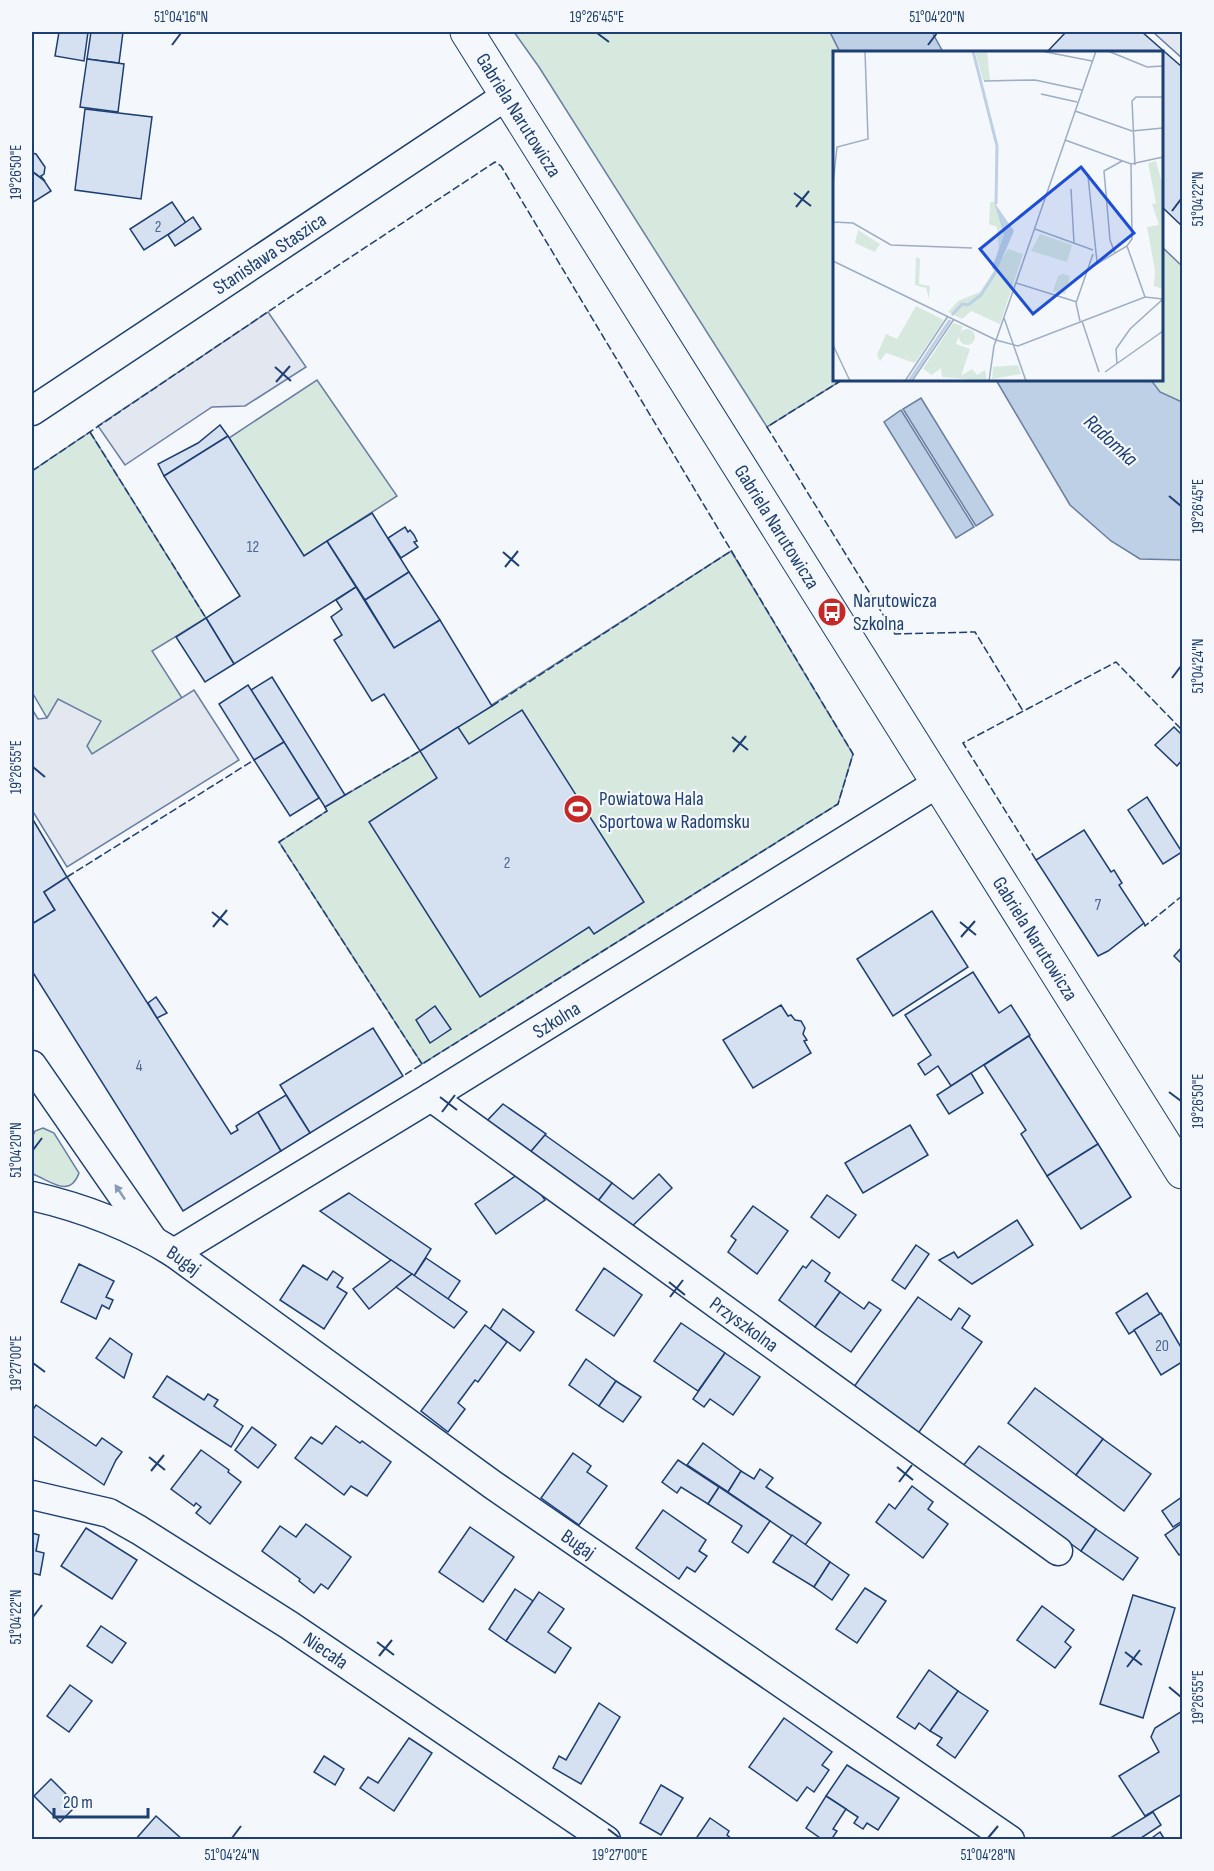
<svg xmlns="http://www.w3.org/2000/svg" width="1214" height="1871" font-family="'Sofia Sans Condensed',sans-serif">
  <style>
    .green { fill: #d7e8df; stroke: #687fa3; stroke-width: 1.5 }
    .parking { fill: #e3e8f0; stroke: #687fa3; stroke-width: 1.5 }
    .water { fill: #bed0e5; stroke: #687fa3; stroke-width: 1.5 }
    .building { fill: #d5e0f0; stroke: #1d3f73; stroke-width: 1.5 }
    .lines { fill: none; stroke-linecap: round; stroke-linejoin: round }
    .minor-casing { stroke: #1d3f73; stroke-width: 31 }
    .primary-casing { stroke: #1d3f73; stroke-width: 35 }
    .minor { stroke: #f4f7fb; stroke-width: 28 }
    .primary { stroke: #f4f7fb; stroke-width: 33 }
    .fence { stroke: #1d3f73; stroke-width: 1.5; stroke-dasharray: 8 3; stroke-linecap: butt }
    .oneway { fill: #889bb7 }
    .ticks { fill: none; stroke: #1d3f73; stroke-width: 2 }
    .labels { text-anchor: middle; stroke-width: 4.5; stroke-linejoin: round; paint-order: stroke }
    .number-label { font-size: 16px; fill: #4b6792 }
    .street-label { font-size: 20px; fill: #1d3f73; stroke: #f4f7fb }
    .poi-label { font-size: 20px; fill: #1d3f73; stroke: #f4f7fb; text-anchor: start }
    .water-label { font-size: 21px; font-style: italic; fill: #1d3f73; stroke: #f4f7fb }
    .inset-river { fill: none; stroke: #bed0e5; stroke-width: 3 }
    .inset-road { fill: none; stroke: #9eadc5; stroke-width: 1.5 }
    .view { fill: #1d4ed8; fill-opacity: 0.15; stroke: #1d4ed8; stroke-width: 3 }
    .inset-edge { fill: none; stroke: #1d3f73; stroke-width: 3 }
    .neatline { fill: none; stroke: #1d3f73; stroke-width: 2 }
    .ticks-label { font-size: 15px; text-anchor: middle; fill: #1d3f73 }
  </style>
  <rect width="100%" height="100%" fill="#f4f7fb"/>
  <g class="green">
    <path d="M514 32H830L840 52H834V380H842L767 427 539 67Z"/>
    <path d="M1162 247 1182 266V416L1110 380H1162Z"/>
    <path d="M317 380 397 496 304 556 229 438Z"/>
    <path d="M90 432 206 618 152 651 182 698 92 755 87 746 100 722 47 718 32 692V471Z"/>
    <path d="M731 551 853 754 838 804 422 1064 279 842 327 811 325 807 420 751Z"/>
    <path d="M43 1128 54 1133 79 1173C70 1198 52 1182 35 1175L32 1172V1138L35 1131Z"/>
  </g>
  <g class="parking">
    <path d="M1153 32H1182V58Z"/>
    <path d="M268 312 306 367 245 406 212 407 125 465 98 426Z"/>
    <path d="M194 690 239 760 67 867 32 810V709L38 719 47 718 58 699 101 721 87 746 92 754Z"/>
  </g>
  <g class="water">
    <path d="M830 32H932L943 52H840Z"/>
    <path d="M996 380H1151L1160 392 1182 402V560L1140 559 1111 541 1070 505Z"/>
    <path d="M921 398 993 515 976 526 903 409Z"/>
    <path d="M901 410 974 527 956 538 884 422Z"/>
  </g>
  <g class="building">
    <path d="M59 32H88L84 61 55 56Z"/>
    <path d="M91 32H123L119 63 87 59Z"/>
    <path d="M1066 32H1142L1182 67V226L1162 207V52H1047Z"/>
    <path d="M87 59 124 64 118 112 80 107Z"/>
    <path d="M85 109 152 117 141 199 75 190Z"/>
    <path d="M32 153 36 154 45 167 44 174 41 176 51 191 32 203Z"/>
    <path d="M172 202 186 223 144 250 130 229Z"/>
    <path d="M193 217 201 229 175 246 168 235Z"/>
    <path d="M220 425 228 436 164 476 158 464 198 443Z"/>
    <path d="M228 436 304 556 327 541 356 587 234 664 206 618 240 596 164 476Z"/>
    <path d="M372 513 409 572 365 600 327 541Z"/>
    <path d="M405 527 408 532 410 530 414 535 417 541 414 542 418 547 401 558 388 538Z"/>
    <path d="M409 572 440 620 394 648 365 600Z"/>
    <path d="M356 587 394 648 440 620 492 706 420 751 384 694 372 701 334 640 342 635 331 617 342 609 336 600Z"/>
    <path d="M206 618 234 664 205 682 176 637Z"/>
    <path d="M272 677 345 795 325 807 251 690Z"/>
    <path d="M248 685 284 742 254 760 219 704Z"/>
    <path d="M522 710 644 902 594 934 589 927 480 997 369 822 437 778 420 751 458 727 469 744Z"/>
    <path d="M1174 727 1182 735V760L1177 766 1155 745Z"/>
    <path d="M284 742 319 798 290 816 254 760Z"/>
    <path d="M1147 797 1182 852 1163 864 1128 810Z"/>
    <path d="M32 818 67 877 44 892 55 910 32 924Z"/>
    <path d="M1084 830 1111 872 1114 870 1122 883 1119 885 1144 923 1108 951 1098 956 1036 860Z"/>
    <path d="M67 877 231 1134 238 1130 236 1126 258 1112 281 1151 183 1211 32 971V924L55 910 44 892Z"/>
    <path d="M932 911 968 967 893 1016 857 959Z"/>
    <path d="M1182 947V964L1174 956Z"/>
    <path d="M973 972 999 1013 1011 1005 1030 1035 951 1086 938 1066 925 1075 918 1064 931 1055 905 1015Z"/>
    <path d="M156 997 167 1013 157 1018 148 1003Z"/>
    <path d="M781 1005 788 1016 791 1015 795 1020 801 1021 805 1028 803 1034 807 1040 804 1041 811 1053 753 1088 723 1040Z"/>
    <path d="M435 1006 451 1029 430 1043 416 1020Z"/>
    <path d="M373 1028 403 1076 310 1133 280 1085Z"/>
    <path d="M1029 1036 1098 1144 1047 1176 1021 1134 1026 1130 984 1065Z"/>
    <path d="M971 1073 983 1093 949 1114 937 1095Z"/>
    <path d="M286 1095 310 1133 281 1151 258 1112Z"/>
    <path d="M503 1104 546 1134 527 1156 484 1124Z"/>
    <path d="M910 1125 928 1155 863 1193 845 1163Z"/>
    <path d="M545 1135 612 1183 595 1205 527 1156Z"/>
    <path d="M1098 1144 1131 1197 1081 1229 1047 1176Z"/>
    <path d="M524 1170 545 1200 496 1234 475 1204Z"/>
    <path d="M659 1174 672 1188 627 1231 595 1205 612 1183 633 1199Z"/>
    <path d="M349 1193 431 1249 414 1276 320 1211Z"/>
    <path d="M827 1195 856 1215 839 1238 811 1217Z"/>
    <path d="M753 1206 788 1231 757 1274 728 1252 736 1240 731 1236Z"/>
    <path d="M1017 1220 1033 1245 972 1284 939 1260 954 1252 958 1258Z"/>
    <path d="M916 1245 929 1254 905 1289 892 1280Z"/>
    <path d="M426 1258 460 1281 448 1299 414 1276Z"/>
    <path d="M391 1260 412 1274 369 1309 353 1289Z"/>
    <path d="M812 1260 830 1273 825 1281 840 1292 815 1327 779 1300 803 1266 806 1268Z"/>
    <path d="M79 1264 114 1281 106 1297 113 1300 109 1309 102 1305 96 1319 61 1302Z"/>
    <path d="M303 1265 327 1280 333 1271 343 1278 337 1287 347 1293 324 1329 280 1300Z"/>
    <path d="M604 1268 642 1295 614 1336 576 1310Z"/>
    <path d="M412 1274 467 1312 454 1328 396 1287Z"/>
    <path d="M840 1292 864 1309 869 1302 881 1310 851 1352 815 1327Z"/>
    <path d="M1147 1293 1160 1314 1129 1334 1116 1313Z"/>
    <path d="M918 1297 951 1320 959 1308 970 1316 962 1328 982 1342 917 1435 851 1391Z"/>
    <path d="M503 1309 534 1332 520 1351 490 1329Z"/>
    <path d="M1161 1313 1182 1349V1362L1161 1375 1134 1330Z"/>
    <path d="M681 1323 725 1353 698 1391 654 1361Z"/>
    <path d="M485 1325 507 1342 478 1382 475 1380 458 1403 465 1409 448 1432 421 1411Z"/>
    <path d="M110 1338 132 1354 124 1378 96 1358Z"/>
    <path d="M725 1353 760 1377 733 1415 710 1399 704 1407 693 1399Z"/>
    <path d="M586 1359 616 1381 599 1406 569 1385Z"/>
    <path d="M167 1376 204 1400 208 1394 218 1400 214 1406 243 1426 231 1447 153 1397Z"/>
    <path d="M616 1381 641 1397 623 1422 599 1406Z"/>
    <path d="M1035 1388 1103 1439 1076 1475 1008 1423Z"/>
    <path d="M36 1405 96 1446 102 1438 122 1452 116 1460 104 1485 32 1435V1411Z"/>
    <path d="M336 1426 360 1443 362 1441 391 1462 367 1496 351 1486 344 1495 295 1458 311 1437 322 1444Z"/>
    <path d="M252 1427 276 1445 258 1468 235 1450Z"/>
    <path d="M1103 1439 1151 1474 1124 1511 1076 1475Z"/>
    <path d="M703 1443 741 1471 728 1492 687 1465Z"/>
    <path d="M979 1446 1096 1529 1081 1551 962 1467Z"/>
    <path d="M201 1450 229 1470 228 1472 241 1482 210 1524 196 1513 201 1507 196 1503 194 1506 171 1489Z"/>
    <path d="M573 1453 591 1466 587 1472 607 1486 579 1525 541 1498Z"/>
    <path d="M678 1460 719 1487 708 1504 681 1487 677 1493 662 1482Z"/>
    <path d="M760 1469 773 1478 766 1487 821 1523 805 1545 728 1492 741 1471 754 1479Z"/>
    <path d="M912 1486 933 1502 928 1509 948 1524 923 1558 876 1522 889 1504 895 1509Z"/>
    <path d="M719 1487 770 1521 748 1553 732 1542 742 1526 708 1504Z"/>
    <path d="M1182 1497V1521L1173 1527 1162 1511Z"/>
    <path d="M663 1510 706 1540 699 1551 707 1556 695 1572 687 1567 679 1579 636 1548Z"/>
    <path d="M1182 1523V1553L1179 1555 1165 1535Z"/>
    <path d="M306 1524 351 1557 328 1589 321 1584 314 1593 299 1581 300 1579 262 1551 280 1526 296 1537Z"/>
    <path d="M470 1527 514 1557 483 1602 439 1572Z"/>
    <path d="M86 1528 137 1560 112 1599 61 1566Z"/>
    <path d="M1096 1529 1138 1558 1123 1580 1081 1551Z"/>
    <path d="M32 1533 39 1535 36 1551 44 1553 40 1575 32 1573Z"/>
    <path d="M792 1535 830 1562 814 1587 773 1562Z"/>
    <path d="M830 1562 849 1575 832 1600 814 1587Z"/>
    <path d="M865 1588 886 1601 857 1643 836 1629Z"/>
    <path d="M515 1589 533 1601 506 1641 489 1629Z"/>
    <path d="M539 1592 564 1609 548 1632 571 1648 555 1673 506 1641Z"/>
    <path d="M1133 1595 1175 1608 1143 1718 1100 1704Z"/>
    <path d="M1042 1606 1074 1630 1065 1642 1071 1647 1055 1668 1017 1640Z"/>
    <path d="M101 1626 126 1643 112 1663 87 1646Z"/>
    <path d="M929 1670 958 1691 930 1731 919 1723 915 1729 897 1717Z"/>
    <path d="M70 1685 92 1701 69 1732 47 1716Z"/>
    <path d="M958 1691 988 1711 955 1758 937 1745 942 1738 930 1731Z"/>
    <path d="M599 1703 620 1717 581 1784 553 1768 559 1756 566 1760Z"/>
    <path d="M1182 1711V1794L1145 1816 1119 1776 1159 1752 1151 1737 1155 1728Z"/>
    <path d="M784 1718 832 1752 822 1765 829 1770 814 1792 807 1787 797 1801 749 1767Z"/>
    <path d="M409 1738 432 1753 394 1811 360 1788 368 1777 378 1783Z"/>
    <path d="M324 1756 344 1769 335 1785 314 1772Z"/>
    <path d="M847 1765 899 1798 878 1830 867 1823 863 1829 854 1823 858 1817 826 1796Z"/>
    <path d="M51 1779 77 1805 60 1822 34 1796Z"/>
    <path d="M661 1785 683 1798 661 1835 640 1823Z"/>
    <path d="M826 1796 846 1809 833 1829 837 1831 831 1840H823L806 1828Z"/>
    <path d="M1153 1812 1161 1825 1138 1840H1107Z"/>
    <path d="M156 1816 183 1840H135Z"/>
    <path d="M710 1818 729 1831 727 1835 733 1840H695Z"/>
    <path d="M1160 1832 1165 1840H1149Z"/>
  </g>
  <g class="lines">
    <g class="minor-casing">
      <g id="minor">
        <path id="s1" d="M32 411 506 96"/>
        <path d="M32 1065 153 1240"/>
        <path id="s2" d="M431 1097 1058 1551"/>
        <path id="s3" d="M32 1196C80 1207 131 1226 174 1253L493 1485 1010 1840"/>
        <path id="s4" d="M174 1253 431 1097 938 783"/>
        <path id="s5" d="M32 1495 109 1513 139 1530 289 1625 606 1840"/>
      </g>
    </g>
    <g class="primary-casing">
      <g id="primary">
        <path id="s6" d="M467 32 1182 1172"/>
      </g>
    </g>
    <use href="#minor" class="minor"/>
    <use href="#primary" class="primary"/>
    <g class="fence">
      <path d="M842 380 767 427 895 634 975 632 1023 711"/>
      <path d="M90 432 206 618"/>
      <path d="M32 471 281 303 495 162 501 166 853 754 838 804 403 1076"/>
      <path d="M492 706 731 551"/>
      <path d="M345 795 420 751"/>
      <path d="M325 807 327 811 279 842 422 1064"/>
      <path d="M1036 860 963 743 1116 662 1182 730"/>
      <path d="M67 877 254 760"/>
      <path d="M1144 923 1145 926 1182 896"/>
    </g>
  </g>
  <defs><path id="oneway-solid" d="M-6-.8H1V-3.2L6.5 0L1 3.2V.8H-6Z" transform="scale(1.5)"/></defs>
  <use class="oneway" href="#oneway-solid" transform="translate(120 1192) rotate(-124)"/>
  <path class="ticks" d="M597 33 609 42M172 45 181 33M928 45 937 33M33 172 45 181M794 193 811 206M796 207 809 191M1172 211 1181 199M275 367 291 381M276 382 290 366M1169 496 1181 506M503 552 519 566M505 567 518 551M1172 678 1181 666M732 737 748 750M733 752 746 736M33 767 45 777M212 912 228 925M960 922 976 935M213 927 227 910M961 937 975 921M1169 1092 1181 1101M440 1097 457 1110M442 1112 455 1095M33 1150 42 1138M669 1282 685 1295M670 1297 683 1280M33 1363 45 1372M149 1457 165 1470M897 1467 913 1480M151 1471 164 1455M899 1482 912 1465M33 1617 42 1605M377 1642 394 1655M1125 1652 1142 1665M379 1656 392 1640M1127 1667 1140 1650M1169 1687 1181 1697M608 1829 620 1838M232 1838 241 1826M988 1838 998 1826"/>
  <defs>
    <g id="bus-disc" transform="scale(1.5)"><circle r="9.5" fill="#c62828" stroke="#f4f7fb"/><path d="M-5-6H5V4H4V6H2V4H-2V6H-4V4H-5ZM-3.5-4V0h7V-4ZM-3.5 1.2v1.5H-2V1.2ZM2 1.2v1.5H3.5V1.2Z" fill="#fff"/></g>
    <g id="stadium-disc" transform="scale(1.5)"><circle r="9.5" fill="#c62828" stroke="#f4f7fb"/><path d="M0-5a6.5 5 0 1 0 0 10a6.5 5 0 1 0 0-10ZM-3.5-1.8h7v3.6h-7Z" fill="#fff"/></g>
  </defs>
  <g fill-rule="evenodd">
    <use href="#bus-disc" x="832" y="612"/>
    <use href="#stadium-disc" x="578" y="809"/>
  </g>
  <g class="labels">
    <g class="number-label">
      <text x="158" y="232">2</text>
      <text x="253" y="552">12</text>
      <text x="507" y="868">2</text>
      <text x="1098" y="910">7</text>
      <text x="139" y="1071">4</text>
      <text x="1162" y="1351">20</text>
    </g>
    <g class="street-label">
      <text dy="7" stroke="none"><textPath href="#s6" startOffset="98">Gabriela Narutowicza</textPath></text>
      <text dy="7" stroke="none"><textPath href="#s1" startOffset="285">Stanisława Staszica</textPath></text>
      <text dy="7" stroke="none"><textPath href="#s6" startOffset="584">Gabriela Narutowicza</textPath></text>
      <text dy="7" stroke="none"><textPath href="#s6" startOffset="1070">Gabriela Narutowicza</textPath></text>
      <text dy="7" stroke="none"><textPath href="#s4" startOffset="448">Szkolna</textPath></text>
      <text dy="7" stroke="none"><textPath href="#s3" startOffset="166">Bugaj</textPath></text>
      <text dy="7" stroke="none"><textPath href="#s2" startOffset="387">Przyszkolna</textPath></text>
      <text dy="7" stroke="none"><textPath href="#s3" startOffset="652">Bugaj</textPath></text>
      <text dy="7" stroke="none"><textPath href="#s5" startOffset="336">Niecała</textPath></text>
    </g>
    <g class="poi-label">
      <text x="853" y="607">Narutowicza<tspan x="853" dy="23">Szkolna</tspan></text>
      <text x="599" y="805">Powiatowa Hala<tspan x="599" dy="23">Sportowa w Radomsku</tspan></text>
    </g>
    <g class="water-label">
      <text transform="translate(1111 440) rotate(43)" y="7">Radomka</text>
    </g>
  </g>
  <g transform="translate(833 51)">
    <rect width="330" height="330" fill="#f4f7fb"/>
    <path d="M142 0H154L157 29H150ZM323 110 330 136V238L321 235 322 219 314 176 326 174 319 153 323 152 315 112ZM157 151H161L173 184 166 202 164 176 156 173ZM25 179 47 193 42 201 22 192ZM207 183 239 194 234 211 198 200ZM175 198 190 203 167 273 138 260 129 268 115 261 125 250 147 241ZM83 206 87 208 86 233 97 235 96 248 93 237 82 234ZM230 223 237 225 232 243 220 240 225 225ZM83 255 111 269 82 312 53 302 47 310 44 304 53 283 64 288ZM120 272 130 275 123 293 137 298 128 325 139 318 144 324 152 319 154 330 109 326 108 317 99 324 90 318ZM126 286a8 8 0 1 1 16 0a8 8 0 1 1-16 0ZM185 314 188 323 159 328 160 316Z" fill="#d7e8df"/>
    <path d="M161 151 181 180 163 221 159 217 171 184Z" fill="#bed0e5"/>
    <path class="inset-river" d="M140 0 164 95 163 153M119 264 129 253 135 254 148 244 164 219M76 330 117 269"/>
    <path class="inset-road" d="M208 0 259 10M275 0 314 16 330 15M151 30 202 29 249 39M208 43 244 51M242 60 299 80 330 77M232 89 298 113 330 106M302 114 299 50 303 46H330M255 125 264 211M0 133 4 96 35 88 32 0M238 138 241 192M0 149V183M0 171 20 172 58 194 139 197M202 178 260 199M294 195 312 246M282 202 277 189 271 120 289 110M0 210 163 289M257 217 294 195 299 188 298 113M183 232 244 251M171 267 193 330M247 270 243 252 260 203M249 270 266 321M163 289 185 295 312 246 330 248M0 294 17 330M284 313 283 298 297 278 330 248M272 321 330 280M72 330 115 265M79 330 121 268M156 330 161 295 263 0"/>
    <path class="view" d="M248 116 301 182 200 263 147 198Z"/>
    <rect width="330" height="330" class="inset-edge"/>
  </g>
  <rect width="1214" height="1871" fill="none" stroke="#f4f7fb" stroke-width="66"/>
  <path d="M54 1808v9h94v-9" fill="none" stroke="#1d3f73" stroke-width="3"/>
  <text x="63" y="1808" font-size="18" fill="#1d3f73" stroke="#f4f7fb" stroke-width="4.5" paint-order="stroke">20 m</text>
  <rect x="33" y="33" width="1148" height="1805" class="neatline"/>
  <g class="ticks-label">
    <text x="181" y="22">51°04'16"N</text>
    <text x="597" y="22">19°26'45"E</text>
    <text x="937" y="22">51°04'20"N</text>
    <text transform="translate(16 172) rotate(-90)" y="5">19°26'50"E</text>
    <text transform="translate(1198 199) rotate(-90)" y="5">51°04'22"N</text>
    <text transform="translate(1198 506) rotate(-90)" y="5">19°26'45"E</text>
    <text transform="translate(1198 666) rotate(-90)" y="5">51°04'24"N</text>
    <text transform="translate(16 767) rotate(-90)" y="5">19°26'55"E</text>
    <text transform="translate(1198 1101) rotate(-90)" y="5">19°26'50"E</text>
    <text transform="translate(16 1150) rotate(-90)" y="5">51°04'20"N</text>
    <text transform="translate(16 1363) rotate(-90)" y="5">19°27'00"E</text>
    <text transform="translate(16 1617) rotate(-90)" y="5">51°04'22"N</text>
    <text transform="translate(1198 1697) rotate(-90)" y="5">19°26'55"E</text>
    <text x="232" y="1860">51°04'24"N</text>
    <text x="620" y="1860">19°27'00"E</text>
    <text x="988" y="1860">51°04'28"N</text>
  </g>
</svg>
